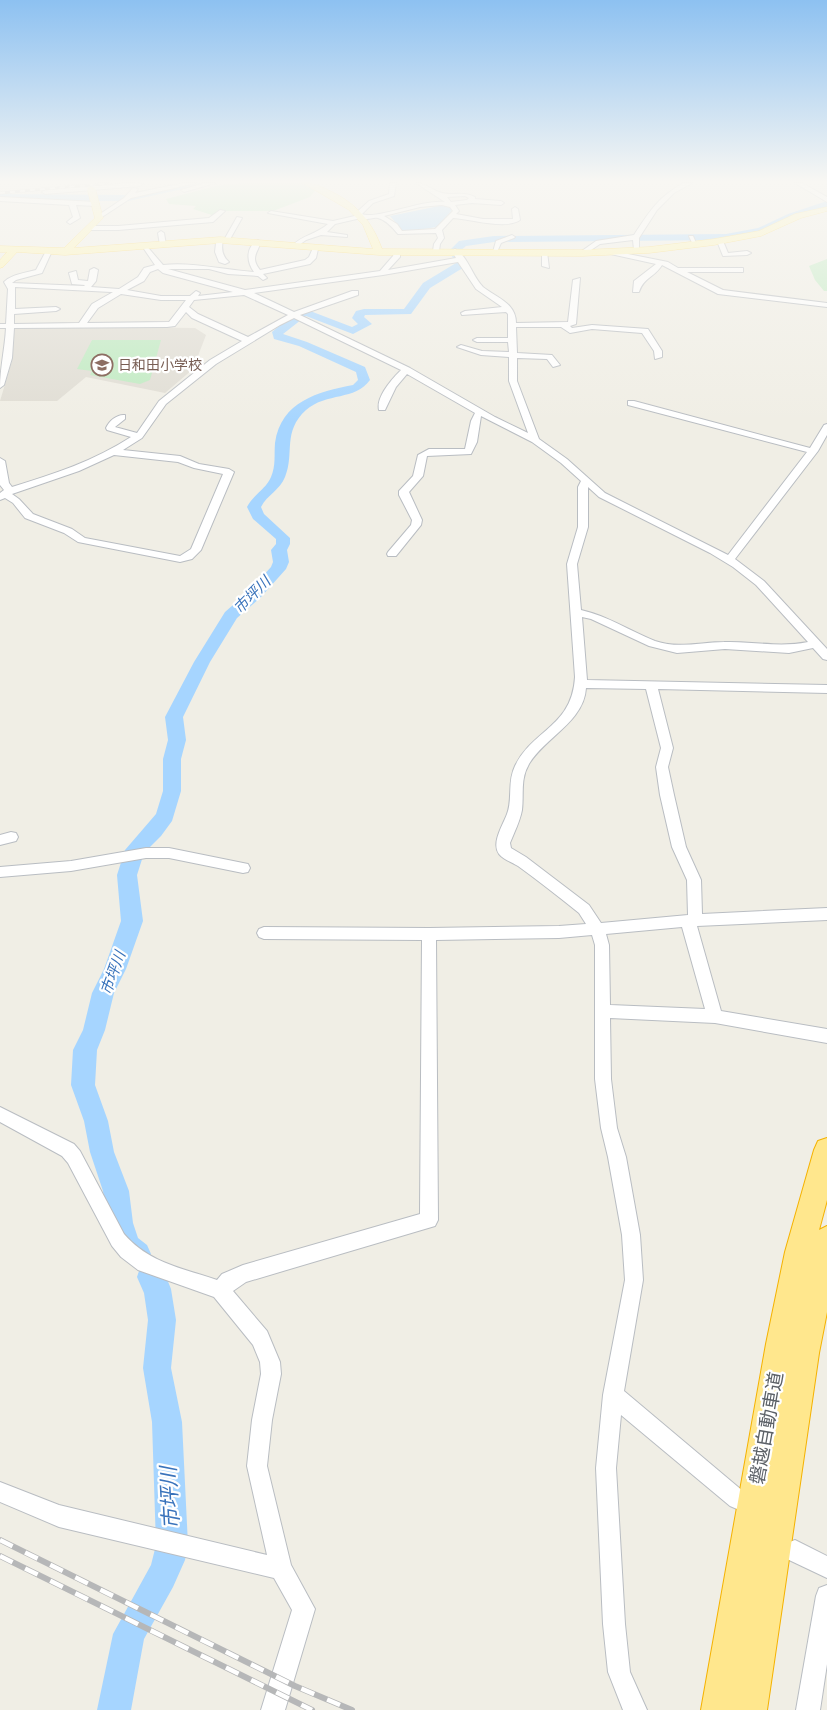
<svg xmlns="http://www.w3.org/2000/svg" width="827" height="1710" font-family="'Source Sans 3','Noto Sans JP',sans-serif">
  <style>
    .education { fill: #e0ddd4 }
    .green { fill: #bfeac1 }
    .water { fill: #a6d5ff }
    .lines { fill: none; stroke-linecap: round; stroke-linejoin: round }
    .river { fill: #a6d5ff; fill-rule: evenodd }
    .minor-casing { stroke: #b9bdc2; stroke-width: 2 }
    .major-casing { stroke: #fdd451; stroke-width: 1 }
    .highway-casing { stroke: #f5b200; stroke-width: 2 }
    .minor { fill: #fff; fill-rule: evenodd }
    .major { fill: #fff5ab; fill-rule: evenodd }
    .highway { fill: #ffe78d; fill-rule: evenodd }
    .rail-far1-casing { stroke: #b6b7b8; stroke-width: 3 }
    .rail-casing { stroke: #b6b7b8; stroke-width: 6 }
    .rail-far1 { stroke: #fff; stroke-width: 2; stroke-dasharray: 5; stroke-linecap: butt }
    .rail { stroke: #fff; stroke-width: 4.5; stroke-dasharray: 14; stroke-linecap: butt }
    .labels { text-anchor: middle; stroke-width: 4.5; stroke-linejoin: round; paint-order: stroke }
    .far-education-label { font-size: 14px; fill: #785e54; stroke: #fff; text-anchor: start }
    .far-water-label { font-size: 15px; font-style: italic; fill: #3973bb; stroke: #fff }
    .near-street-label { font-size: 19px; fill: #5c6167; stroke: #fff }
    .near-water-label { font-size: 21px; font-style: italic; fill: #3973bb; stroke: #fff }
  </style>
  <rect width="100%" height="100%" fill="#f0eee5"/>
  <path class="education" d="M44 326 195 328 206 335 193 369 165 393 86 377 57 401H0L12 361V329Z"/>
  <g class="green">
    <path d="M242 183H303L316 189 310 197 273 211H226L212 215 193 209 196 206 169 204 166 199 216 186Z"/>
    <path d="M827 259V291H824L815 280 809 266Z"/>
    <path d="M92 340H161L150 380 140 384 90 375 92 371 77 369Z"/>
  </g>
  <path class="water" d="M444 205 453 209 437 227 404 232 390 216Z"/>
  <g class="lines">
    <g class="river">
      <path d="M184 183H201L196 186 128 201 0 200V194L128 195Z"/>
      <path d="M827 201V207L794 218 764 232 726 240 494 242 466 246 459 252 467 264 466 266 430 288 411 314 365 315 364 317 372 324 353 334 306 316 283 334 307 342 365 367 370 380C355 401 327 392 306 410 282 432 295 453 285 477 280 490 267 495 261 507L264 514 290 538V544L287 550 289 562 286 569 261 597 237 618 210 662 183 717 186 740 181 759V791L172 821 161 836 144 853 137 875 143 921 126 969 114 993 105 1030 97 1050 95 1085 108 1121 114 1152 129 1191 133 1223 138 1238 147 1245 151 1254 147 1263 138 1267 129 1263 119 1255 107 1223 103 1191 90 1152 84 1121 71 1085 73 1050 83 1030 92 993 104 969 121 921 117 875 125 850 156 814 163 791V759L168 740 165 717 194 662 225 612 249 591 271 567 273 562 271 550 276 544V539L253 519 247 507C253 495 266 489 271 477 276 465 274 456 275 443 281 401 318 392 353 385L358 380 356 372 299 346 274 339 272 332 291 316 305 309 352 327 358 324 352 318 356 311 364 309H404L423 283 456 263 449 251 459 241 494 236 726 234 758 228 788 214Z"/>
      <path d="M150 1264 160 1268 167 1279 171 1289 176 1320 171 1368 182 1422 188 1545 185 1560 173 1587 144 1639 131 1710H97L113 1634 151 1565 156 1545 152 1422 143 1368 148 1320 144 1293 137 1277 140 1268Z"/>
    </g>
    <g class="minor-casing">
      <g id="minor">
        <path d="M130 183 143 184 140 186 45 194 42 192 45 190Z"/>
        <path d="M184 183H196L131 198 102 217 97 216 124 198 133 188 138 189 135 193Z"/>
        <path d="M205 183H215L184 192 181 190Z"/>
        <path d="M390 183H396L394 196 373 203 362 214C375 220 423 199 445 202L416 183C425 183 430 189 439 192 451 197 463 190 475 197V199L501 201 504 203 501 205 472 203 455 205 459 211 456 214 483 219H513L512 209 515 207 518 209 520 220C506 230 470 219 453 218L442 230 444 238 440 244 439 251 436 253 433 251 434 244 438 238 436 233 398 234C393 228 386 220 378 218 372 217 367 221 361 218L335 224 327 232 347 235V237L321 235 306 240 295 248 292 246C302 235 317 234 328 224L268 213 271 211 333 221 359 215 356 213 357 212 369 201 389 194ZM465 196 469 198 467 200 451 202 447 197ZM442 205 450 207 453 211 435 229 402 231 397 224 384 216 420 207Z"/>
        <path d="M684 183H692L674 193 657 210 639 238V251L634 250 633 240 600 244 585 254 579 253 596 241 634 235C649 212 659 196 684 183Z"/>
        <path d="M795 183H802L827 197V202Z"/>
        <path d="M0 197 96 202 99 204 96 206 76 205 80 218 70 224 67 222 73 217 69 205 0 201Z"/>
        <path d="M220 210 225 211 213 222 118 230H90L87 228 90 226H118L209 218Z"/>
        <path d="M237 217 242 218 229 241H225L224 240Z"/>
        <path d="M161 231 164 233 166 245 163 247 160 245 158 233Z"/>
        <path d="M512 235 515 237 514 238 501 243 497 252H493L496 241Z"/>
        <path d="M689 236H693L697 245H693Z"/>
        <path d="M220 238 223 240C221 249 222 256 229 262L225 264 219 262 215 252 216 243Z"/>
        <path d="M720 239 723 241 728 253 747 251 751 253 747 255 723 256 717 241Z"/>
        <path d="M258 240 261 242C256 255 251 258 260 270L305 260 309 257 313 248 318 249 316 258 310 264 263 274 267 278 263 280 258 276 228 274 209 269H168L245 290 380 271 393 256 395 251 397 250 400 252V257L388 270 456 258 452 251 455 249C468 256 472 276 483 287 497 298 516 303 516 323L568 322 573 280 580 278 576 324 570 326 572 328 592 325 648 329 662 351V357L655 359 654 351 642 333 592 329 570 333 561 327H516L517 353 552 355 560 365 553 367 547 359 517 358V381L539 439 567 459 605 493 728 555 807 452 628 405V401H634L810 448 824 425 827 424V435L818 451 735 559 764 581 827 649V660L823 659 813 648 789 653 725 649 677 653 649 646 591 619 582 617 587 680 827 685V693L658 689 673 748 668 767 674 795 686 847 701 880 702 914 827 908V920L697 926 721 1011 827 1029V1043L715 1023 610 1018 611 1079 617 1128 626 1157 640 1235 643 1280 624 1391 744 1492 747 1499 744 1506 737 1509 730 1506 621 1415 616 1468 625 1624 630 1672 647 1710H623L608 1672 603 1624 596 1468 603 1395 625 1280 622 1235 608 1157 601 1128 595 1079V945L592 935 559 938 436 940 438 1220 435 1226 246 1282 233 1291 267 1331 280 1362 281 1374 272 1420 267 1466 291 1565 315 1609 285 1710H261L292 1610 274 1578 59 1527 0 1502V1482L59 1505 267 1555 247 1466 252 1420 261 1374 260 1362 253 1345 214 1297 138 1270 121 1257 112 1246 68 1163 62 1156 0 1122V1107L74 1144 80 1151 124 1234C149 1263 182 1268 217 1280L222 1274 243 1265 420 1214 422 940 264 939 259 937 257 933 259 929 264 927 429 928 559 926 586 924 579 913C559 897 539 881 518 866 512 862 504 860 499 854 491 843 503 825 507 814 513 799 507 782 515 766 533 729 572 727 575 677L567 564 578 527V487L581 481 561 463 532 442 481 416 477 442 471 454 427 456 423 476 409 492 422 520 421 525 396 556H388L387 554 388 552 411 525 412 520 399 495V491L413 476 418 455 429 449H465L471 421 475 413 407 374 396 387 385 410H379C376 397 392 379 401 370L294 318 280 325 216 364 166 404 142 438 123 450 180 456 199 464 229 469 234 472 201 550 192 559 180 562 78 542 64 533 25 518 13 503 5 498 0 500V493L4 490 0 485V458L5 461 9 483 12 487C54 474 94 461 131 437L107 430 106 428C109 421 117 414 125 415V419L115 427 137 433 159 401 210 360 242 341 192 318 186 312 175 326 167 327 14 328 12 358 4 385 0 388C0 368 5 348 6 328H0V324H6L8 289 4 282C12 274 25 273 36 270L46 251 49 249 52 251 42 273 16 280 12 283 84 286 85 285 72 284 69 273 76 271 78 280 88 281 90 270 94 268 98 270 96 281 91 287 119 289 138 277 144 268 155 265 142 246 145 244 163 265C194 262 223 270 254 272 246 261 246 247 258 240ZM458 262 476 289 502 307 465 311 461 313 462 315 506 312 508 314V338H477L473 340 477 342H508L509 352 482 351 461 345 457 347 481 355 509 357V381L528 433 495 417 410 368 300 315 358 295V291H352L294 312 254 293 383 275ZM158 269 163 273 233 292 198 296 200 293 196 291 190 296H161L127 290 144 281 150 272ZM15 287 111 292H113L92 304 79 323 14 324V314L56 311 60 309 56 307 15 309ZM121 294 161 300H186L169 322 87 323 98 308ZM244 295 288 315 248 337 198 314 189 307 194 300ZM114 455 178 462 194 468 223 474 191 549 180 556 85 538 72 529 33 514 19 499 12 494 79 471ZM588 487 599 497 710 553 733 567 756 585 808 642C778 648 753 641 724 642 701 642 678 649 655 641 630 631 608 616 581 610L577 564 588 527ZM586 688 646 689 661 748 656 767 660 795 672 847 687 880 688 915 601 923 589 905 526 857 511 848 510 843C514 833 520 821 522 810 524 794 520 779 529 764 544 738 584 722 586 688ZM682 927 705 1009 610 1005 609 945 606 934Z"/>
        <path d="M608 250 668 262 678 268H743V272H687L723 290 827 303V307L718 294 662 265C654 278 644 277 639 292H633L634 281 656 264 606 253 605 252Z"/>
        <path d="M542 251 547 252 549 268 542 266Z"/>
        <path d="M11 832 16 833 18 837 16 841 0 845V835Z"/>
        <path d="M146 848H169L243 863 248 864 250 868 248 872 243 873 169 858H146L71 871 0 877V867L71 861Z"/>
        <path d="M795 1540 827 1556V1578L787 1559 784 1551 787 1543Z"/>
        <path d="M827 1585V1664L820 1710H796L816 1596 819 1588Z"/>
      </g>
    </g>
    <g class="major-casing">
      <path id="major" d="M303 183C314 183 322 187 332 192 358 205 372 222 382 249L582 250 649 247 714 239 759 231 795 214 827 207V211L801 218 761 236 714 245 649 253 582 256 379 255 220 243 65 255 17 252 3 267 0 268V260L7 252H0V246L64 248 95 218 87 188 91 186 95 188 103 218 74 248 220 237 373 249 363 225 349 210Z"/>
    </g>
    <g class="highway-casing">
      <path id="highway" d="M827 1138V1200L819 1230 827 1226V1312L819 1353 767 1710H701L766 1344 785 1252 814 1150 818 1141Z"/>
    </g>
    <use href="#minor" class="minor"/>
    <use href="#major" class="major"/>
    <use href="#highway" class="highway"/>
    <g class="rail-far1-casing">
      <path id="rail-far1" d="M0 193 111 183"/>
    </g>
    <g class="rail-casing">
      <g id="rail">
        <path d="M0 1540 295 1686 352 1710"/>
        <path d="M0 1556 312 1710"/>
      </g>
    </g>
    <use href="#rail-far1" class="rail-far1"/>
    <use href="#rail" class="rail"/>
  </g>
  <linearGradient id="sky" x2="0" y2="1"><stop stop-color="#8dc1f1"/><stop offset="0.43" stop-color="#f8f7f3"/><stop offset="1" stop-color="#f8f7f3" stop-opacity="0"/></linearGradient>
  <rect width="827" height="422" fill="url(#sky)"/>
  <defs>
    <g id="school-ring" transform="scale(1.125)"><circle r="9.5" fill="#fff" stroke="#8d6e63" stroke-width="1.5"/><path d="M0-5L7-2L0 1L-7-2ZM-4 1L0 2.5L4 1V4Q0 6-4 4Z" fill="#8d6e63"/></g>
  </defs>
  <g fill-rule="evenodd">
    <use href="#school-ring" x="102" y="365"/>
  </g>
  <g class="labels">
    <g class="far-education-label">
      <text x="118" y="370">日和田小学校</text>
    </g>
    <g class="far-water-label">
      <text transform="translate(252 595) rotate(-45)" y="5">市坪川</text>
      <text transform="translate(113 973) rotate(-70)" y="5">市坪川</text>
    </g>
    <g class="near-street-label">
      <text transform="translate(766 1428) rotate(-80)" y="7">磐越自動車道</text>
    </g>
    <g class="near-water-label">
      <text transform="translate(170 1498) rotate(-93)" y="7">市坪川</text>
    </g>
  </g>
</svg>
